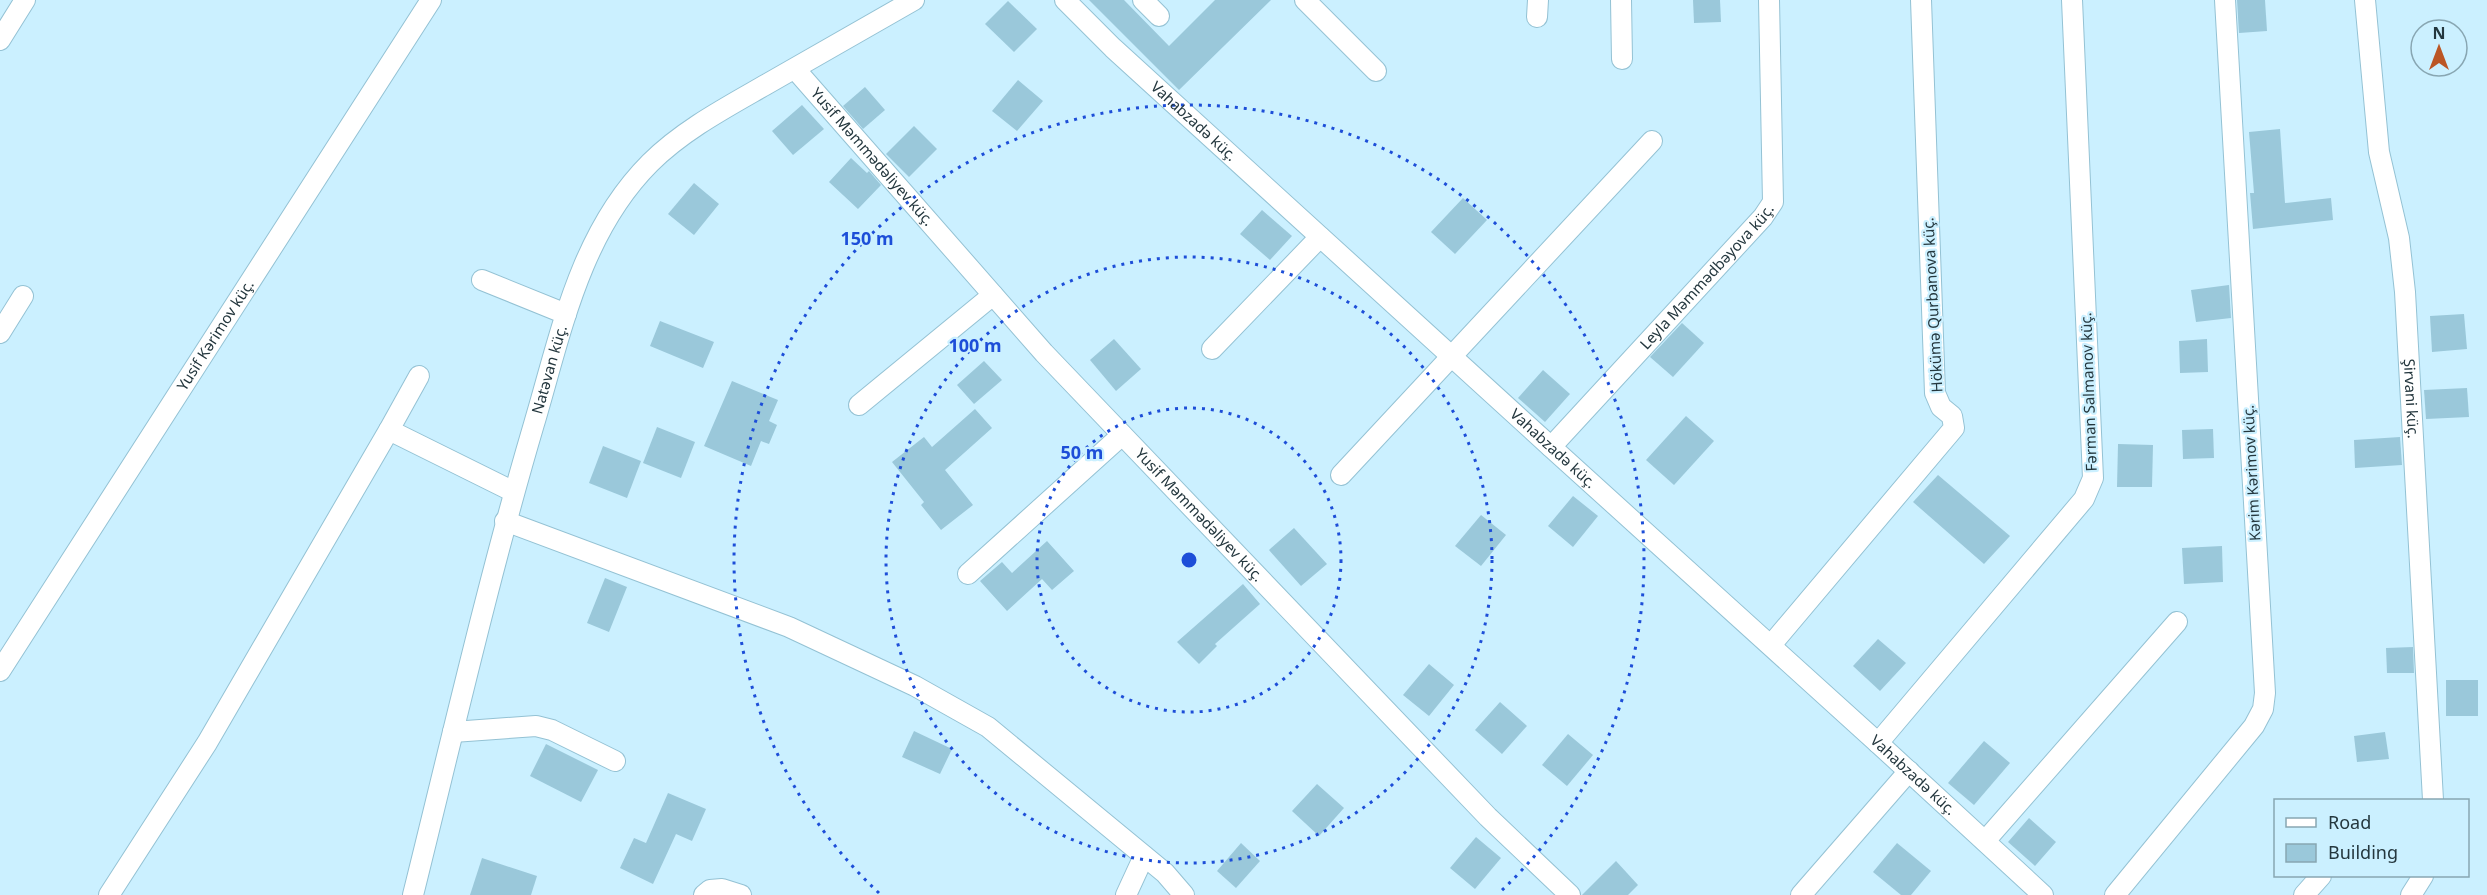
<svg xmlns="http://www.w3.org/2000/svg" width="2487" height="895" font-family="'Noto Sans',sans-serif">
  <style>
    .building { fill: #9ac8da }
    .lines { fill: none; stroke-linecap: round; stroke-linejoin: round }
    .minor-casing { stroke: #94c2d4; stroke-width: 22 }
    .minor { stroke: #fff; stroke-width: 20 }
    .ring { fill: none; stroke: #1d4ed8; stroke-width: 3; stroke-dasharray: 3 6 }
    .labels { text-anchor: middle; stroke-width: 4.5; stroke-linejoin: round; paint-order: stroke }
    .street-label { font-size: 15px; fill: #24373e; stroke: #cbf0ff }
    .centre { fill: #1d4ed8; stroke: #cbf0ff; stroke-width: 3 }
    .ring-label { font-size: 18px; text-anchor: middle; font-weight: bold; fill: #1d4ed8; stroke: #cbf0ff; stroke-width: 4.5; stroke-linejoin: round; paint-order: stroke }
  </style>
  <rect width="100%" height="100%" fill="#cbf0ff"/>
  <g class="building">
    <path d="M1089 0H1124L1169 46 1215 0H1271L1179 90Z"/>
    <path d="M1693 0H1720L1721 22 1694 23Z"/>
    <path d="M2237 0H2265L2267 31 2239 33Z"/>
    <path d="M1008 1 1037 29 1014 52 985 24Z"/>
    <path d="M1018 80 1043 101 1017 131 992 111Z"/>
    <path d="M865 87 885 110 863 129 843 106Z"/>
    <path d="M802 105 824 129 793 155 772 131Z"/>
    <path d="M914 126 937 149 909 177 886 154Z"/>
    <path d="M2280 129 2285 203 2331 198 2333 220 2253 229 2250 193H2254L2249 132Z"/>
    <path d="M851 158 867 173 869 171 881 185 858 209 829 182Z"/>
    <path d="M694 183 719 204 694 235 668 214Z"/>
    <path d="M1463 198 1487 220 1455 254 1431 232Z"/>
    <path d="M1262 210 1292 236 1270 260 1240 234Z"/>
    <path d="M2229 285 2231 318 2196 322 2191 290Z"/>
    <path d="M2464 314 2467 349 2432 352 2430 316Z"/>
    <path d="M660 321 714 342 703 368 650 346Z"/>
    <path d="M1682 323 1704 343 1673 377 1650 357Z"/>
    <path d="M1114 339 1141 369 1116 391 1090 360Z"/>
    <path d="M2207 339 2208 372 2180 373 2179 341Z"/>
    <path d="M984 361 1002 380 974 404 957 385Z"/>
    <path d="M1543 370 1570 394 1545 422 1518 398Z"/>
    <path d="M732 381 778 400 769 421 777 425 769 444 761 441 751 466 704 446Z"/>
    <path d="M2467 388 2469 417 2426 419 2424 390Z"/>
    <path d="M975 409 992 428 945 470 973 505 941 530 921 505 924 502 892 462 924 437 932 447Z"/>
    <path d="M1686 416 1714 441 1674 485 1646 460Z"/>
    <path d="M657 427 695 442 681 478 643 463Z"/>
    <path d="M2213 429 2214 458 2183 459 2182 430Z"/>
    <path d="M2400 437 2402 465 2355 468 2354 440Z"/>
    <path d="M2118 444 2153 445 2152 487H2117Z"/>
    <path d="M603 446 641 461 627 498 589 483Z"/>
    <path d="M1938 475 2010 536 1984 564 1913 502Z"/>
    <path d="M1573 496 1598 516 1573 547 1548 526Z"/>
    <path d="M1481 515 1506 535 1481 566 1455 546Z"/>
    <path d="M1294 528 1327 564 1301 586 1269 550Z"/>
    <path d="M1047 541 1074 571 1052 590 1042 579 1007 611 980 581 1002 562 1012 573Z"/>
    <path d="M2222 546 2223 582 2184 584 2182 548Z"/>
    <path d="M605 578 627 587 609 632 587 623Z"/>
    <path d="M1243 584 1260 604 1215 644 1217 646 1199 664 1177 642Z"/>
    <path d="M1878 639 1906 663 1880 691 1853 666Z"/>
    <path d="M2413 647 2414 673H2387L2386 648Z"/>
    <path d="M1429 664 1454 685 1429 716 1403 695Z"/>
    <rect x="2446" y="680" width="32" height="36"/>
    <path d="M1500 702 1527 726 1502 754 1475 730Z"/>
    <path d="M914 731 952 749 940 774 902 757Z"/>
    <path d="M2385 732 2389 759 2357 762 2354 736Z"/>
    <path d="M1568 734 1593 755 1567 786 1542 765Z"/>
    <path d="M1984 741 2010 763 1974 805 1948 783Z"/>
    <path d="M546 744 598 770 581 802 530 776Z"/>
    <path d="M1317 784 1344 808 1319 836 1292 811Z"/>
    <path d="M668 793 706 809 692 841 676 834 653 884 620 868 634 838 646 843Z"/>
    <path d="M2029 818 2056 842 2035 866 2008 842Z"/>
    <path d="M1476 837 1501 858 1475 889 1450 868Z"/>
    <path d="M1241 843 1260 861 1236 888 1217 871Z"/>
    <path d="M1897 843 1931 871 1911 895H1901L1873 872Z"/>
    <path d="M482 858 537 876 531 895H470Z"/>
    <path d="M1616 861 1638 885 1628 895H1582Z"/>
  </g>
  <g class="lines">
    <g class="minor-casing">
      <g id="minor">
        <path id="s1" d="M1065 0 1113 48 1551 447 1878 743 2043 895"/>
        <path d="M1143 0 1159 16"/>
        <path d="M1305 0 1376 71"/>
        <path d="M1621 0 1622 59"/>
        <path id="s2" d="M2365 0 2379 152 2399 238 2405 292 2433 800"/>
        <path d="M1537 17 1538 0"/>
        <path d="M0 40 25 0"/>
        <path id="s3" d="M795 69 1044 353 1488 817 1570 895"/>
        <path d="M482 280 566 314"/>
        <path d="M0 333 23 296"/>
        <path d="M1212 349 1320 237"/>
        <path d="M859 405 993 295"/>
        <path d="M389 430 419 376"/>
        <path id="s4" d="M1551 447 1763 217 1773 202 1769 0"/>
        <path d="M1341 475 1652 141"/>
        <path d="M505 521 789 627 915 686 988 727 1165 873 1184 895"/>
        <path d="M968 574 1122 435"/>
        <path d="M1771 645 1954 428 1952 416 1941 407 1935 393 1921 0"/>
        <path id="s5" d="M0 671 431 0"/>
        <path d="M453 732 536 726 552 730 615 761"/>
        <path d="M1878 743 2084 499 2093 478 2072 0"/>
        <path d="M1985 841 2177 622"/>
        <path d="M109 895 207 743 389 430 514 492"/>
        <path id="s6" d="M413 895C452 738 488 580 534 424 561 333 580 233 650 163 683 130 727 107 767 84 816 56 865 28 914 0"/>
        <path d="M704 895 710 890 722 889 741 895"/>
        <path d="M1126 895 1144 856"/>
        <path d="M1801 895 1909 771"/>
        <path d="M2115 895 2254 726 2263 709 2265 693 2225 0"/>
        <path d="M2304 895 2321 876"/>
        <path d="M2411 895 2423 876"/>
      </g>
    </g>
    <use href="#minor" class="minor"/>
  </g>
  <g class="ring">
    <circle cx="1189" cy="560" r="152"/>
    <circle cx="1189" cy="560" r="303"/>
    <path d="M879 893A455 455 0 1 1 1499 893"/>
  </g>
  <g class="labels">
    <g class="street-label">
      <text dy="5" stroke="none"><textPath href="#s1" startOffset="177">Vahabzadə küç.</textPath></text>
      <text dy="5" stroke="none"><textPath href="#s3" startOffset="117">Yusif Məmmədəliyev küç.</textPath></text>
      <text dy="5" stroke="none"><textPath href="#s4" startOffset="231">Leyla Məmmədbəyova küç.</textPath></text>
      <text transform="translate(1933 305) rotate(-93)" y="5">Hökümə Qurbanova küç.</text>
      <text dy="5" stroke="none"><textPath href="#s5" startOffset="399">Yusif Kərimov küç.</textPath></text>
      <text dy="5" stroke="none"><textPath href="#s6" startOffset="543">Natəvan küç.</textPath></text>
      <text transform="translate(2089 392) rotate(-92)" y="5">Fərman Salmanov küç.</text>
      <text dy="5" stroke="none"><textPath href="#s2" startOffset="402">Şirvani küç.</textPath></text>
      <text dy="5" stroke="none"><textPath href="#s1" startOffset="663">Vahabzadə küç.</textPath></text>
      <text transform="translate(2252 473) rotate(-93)" y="5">Kərim Kərimov küç.</text>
      <text dy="5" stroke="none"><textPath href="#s3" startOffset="602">Yusif Məmmədəliyev küç.</textPath></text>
      <text dy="5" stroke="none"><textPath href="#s1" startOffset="1149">Vahabzadə küç.</textPath></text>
    </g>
  </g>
  <circle cx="1189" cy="560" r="9" class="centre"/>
  <g class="ring-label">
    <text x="867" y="245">150 m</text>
    <text x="975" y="352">100 m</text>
    <text x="1082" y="459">50 m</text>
  </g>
  <rect x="2274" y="799" width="195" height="78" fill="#cbf0ff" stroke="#88a6b2" stroke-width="1.5"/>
  <rect x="2286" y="818" width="30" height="9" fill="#ffffff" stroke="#88a6b2" stroke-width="1.5"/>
  <text x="2328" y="829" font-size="18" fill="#24373e">Road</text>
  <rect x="2286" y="844" width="30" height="18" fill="#9ac8da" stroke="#88a6b2" stroke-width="1.5"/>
  <text x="2328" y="859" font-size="18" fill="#24373e">Building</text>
  <g transform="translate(2439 48)"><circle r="28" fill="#cbf0ff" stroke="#88a6b2" stroke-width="1.5"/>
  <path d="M0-4.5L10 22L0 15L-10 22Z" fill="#bb5625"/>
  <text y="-9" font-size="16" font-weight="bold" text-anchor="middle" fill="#24373e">N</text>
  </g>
</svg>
